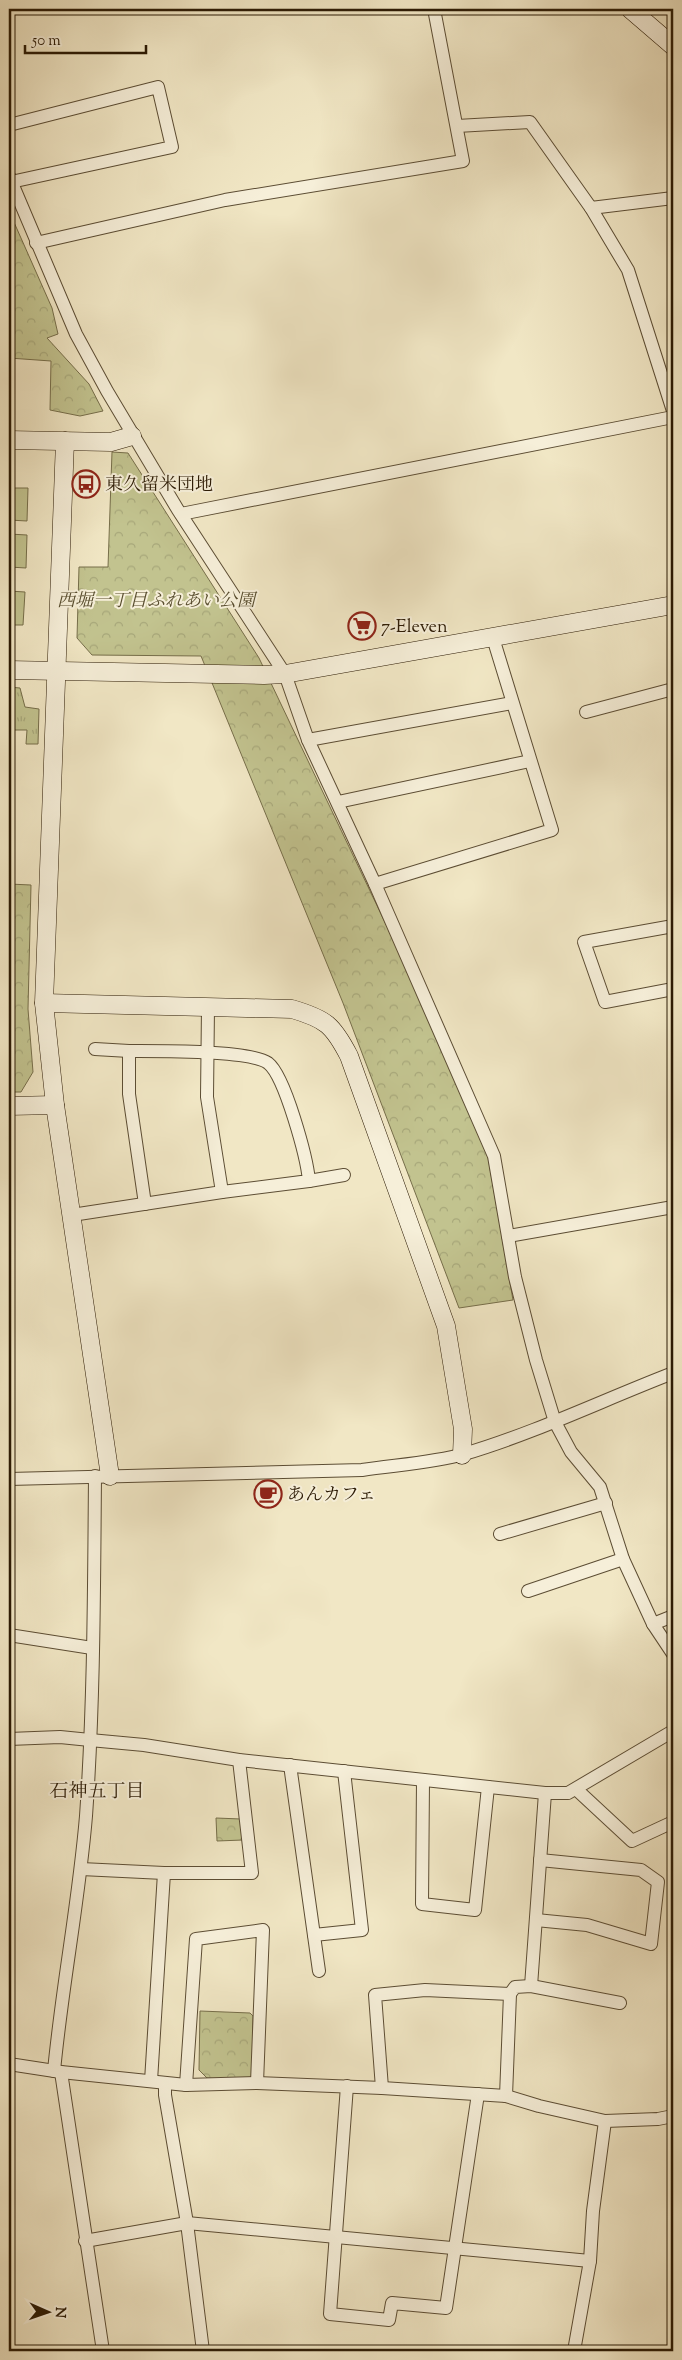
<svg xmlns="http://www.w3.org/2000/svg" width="682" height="2360" font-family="'Sorts Mill Goudy','Noto Serif JP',serif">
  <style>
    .grass { fill: url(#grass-tufts); stroke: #766e4a }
    .forest { fill: url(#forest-crowns); stroke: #766e4a }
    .garden { fill: #c2c38f; stroke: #766e4a }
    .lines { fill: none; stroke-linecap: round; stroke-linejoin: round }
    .street-casing { stroke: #5c4d34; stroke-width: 14 }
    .secondary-casing { stroke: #2b1a04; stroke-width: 19 }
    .street { stroke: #f6efd9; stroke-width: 12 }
    .secondary { stroke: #f6efd9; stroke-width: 18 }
    .labels { text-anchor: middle; stroke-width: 4; stroke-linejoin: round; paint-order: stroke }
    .poi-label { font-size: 18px; fill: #2b1a04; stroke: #f6efd9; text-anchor: start }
    .park-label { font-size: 18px; font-style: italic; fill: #584d2e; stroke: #f6efd9 }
    .neighbourhood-label { font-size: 19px; fill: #2b1a04; stroke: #f6efd9 }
  </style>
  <defs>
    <pattern id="grass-tufts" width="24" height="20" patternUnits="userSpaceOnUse" patternTransform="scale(1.25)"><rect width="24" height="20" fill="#c2c38f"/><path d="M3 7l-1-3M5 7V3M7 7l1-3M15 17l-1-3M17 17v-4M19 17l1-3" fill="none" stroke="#a7a77a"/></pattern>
    <pattern id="forest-crowns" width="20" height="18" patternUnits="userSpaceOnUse" patternTransform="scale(1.25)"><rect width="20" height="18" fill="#c2c38f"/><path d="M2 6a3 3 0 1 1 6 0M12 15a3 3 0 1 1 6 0" fill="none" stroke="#a7a77a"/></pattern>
  </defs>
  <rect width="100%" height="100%" fill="#f1e7c5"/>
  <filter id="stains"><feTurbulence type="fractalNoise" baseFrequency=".004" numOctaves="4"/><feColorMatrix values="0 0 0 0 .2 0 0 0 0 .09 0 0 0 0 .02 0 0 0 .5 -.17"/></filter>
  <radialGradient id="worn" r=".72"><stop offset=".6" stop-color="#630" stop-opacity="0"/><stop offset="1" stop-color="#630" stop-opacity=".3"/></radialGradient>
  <path class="grass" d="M9 687 20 688 25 707 39 709 38 744H26L27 730H14V693L9 692Z"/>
  <g class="forest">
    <path d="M9 211 52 308 58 334 47 338 89 384 103 411 80 416 50 410 51 361 9 358Z"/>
    <path d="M112 452 128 453 259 658 422 1000 488 1157 513 1300 459 1308 343 1003 201 656 92 655 77 638 79 567H108Z"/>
    <path d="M9 884 31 885 28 1009 33 1072 21 1092H9Z"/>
    <path d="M216 1818 241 1819 243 1840 217 1841Z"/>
    <path d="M200 2011 250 2013 253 2016 252 2081 207 2078 199 2070Z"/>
  </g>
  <g class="garden">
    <path d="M9 488H28L27 521 9 520Z"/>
    <path d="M9 534 27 535 26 568 9 567Z"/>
    <path d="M9 591 25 592 23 625H9Z"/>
  </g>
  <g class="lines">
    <g class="street-casing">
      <g id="street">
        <path d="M9 125 158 87 172 147 11 182"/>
        <path d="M457 126 530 122 591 208 628 270 673 411"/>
        <path d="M9 176 76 334 107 391 178 510 285 674 308 740 375 884 494 1156 515 1277 536 1360 555 1422 571 1452 600 1487 623 1559 653 1624 673 1654"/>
        <path d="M591 208 673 198"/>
        <path d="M36 243 225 200 463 161 434 9"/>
        <path d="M181 514 673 417"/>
        <path d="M586 712 673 689"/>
        <path d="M308 740 512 703"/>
        <path d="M338 802 530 761"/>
        <path d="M375 884 552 830 493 638"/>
        <path d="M673 926 584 942 605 1002 673 989"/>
        <path d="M95 1049 129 1051"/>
        <path d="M309 1181 344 1175"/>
        <path d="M145 1204 129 1094V1051C155 1051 250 1050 268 1063 285 1076 307 1158 309 1181L222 1192"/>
        <path d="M72 1215 222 1192 207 1097 208 1007"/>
        <path d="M508 1236 673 1207"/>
        <path d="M9 1479 362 1470C394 1465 433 1463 464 1454 535 1433 603 1400 673 1373"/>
        <path d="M500 1534 606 1503"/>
        <path d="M528 1591 623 1559"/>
        <path d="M653 1624 673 1616"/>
        <path d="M9 1635 92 1648"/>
        <path d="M9 1739 60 1737 90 1740 144 1745 239 1760 545 1793H568L673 1731"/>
        <path d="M290 1765 319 1971"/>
        <path d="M423 1780 422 1904 475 1910 488 1787"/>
        <path d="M576 1789 632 1841 673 1822"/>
        <path d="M81 1869 164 1873H252L239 1760"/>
        <path d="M536 1920 587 1925 651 1944 658 1882 641 1870 540 1860"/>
        <path d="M314 1935 362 1930 344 1771"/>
        <path d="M531 1986 545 1793"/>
        <path d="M510 1994 515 1987 531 1986 620 2003"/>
        <path d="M9 2064 61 2072 186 2085 257 2083 382 2088 506 2096 539 2106 605 2121 658 2119 673 2116"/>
        <path d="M54 2071C62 1986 79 1901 86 1816 94 1703 94 1589 95 1476"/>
        <path d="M61 2072 103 2351"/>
        <path d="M151 2081 164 1873"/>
        <path d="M165 2083V2095L187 2223 203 2351"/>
        <path d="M186 2085 196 1939 263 1930 257 2083"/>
        <path d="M347 2086 330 2314 389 2320 392 2303 446 2308 478 2094"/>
        <path d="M382 2088 375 1995 425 1990 510 1994 506 2096"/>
        <path d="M85 2241 187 2223 590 2261"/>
        <path d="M574 2351 590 2261 593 2211 605 2121"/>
      </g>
    </g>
    <g class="secondary-casing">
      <g id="secondary">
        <path d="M630 9 673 46"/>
        <path d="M9 440 111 442 132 436"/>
        <path d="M65 441 44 1003 55 1105 110 1476"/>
        <path d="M9 670 264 675 285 674 673 605"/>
        <path d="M44 1003 292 1009C326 1019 333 1025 349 1056L446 1326 463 1429 462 1455"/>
        <path d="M9 1106 55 1105"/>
      </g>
    </g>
    <use href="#street" class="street"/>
    <use href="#secondary" class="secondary"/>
  </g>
  <defs>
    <g id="bus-ring" transform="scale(1.4375)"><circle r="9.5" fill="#f6efd9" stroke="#8f2418" stroke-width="1.5"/><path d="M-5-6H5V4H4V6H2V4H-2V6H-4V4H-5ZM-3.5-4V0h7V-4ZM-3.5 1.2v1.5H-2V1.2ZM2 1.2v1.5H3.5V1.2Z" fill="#8f2418"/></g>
    <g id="supermarket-ring" transform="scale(1.4375)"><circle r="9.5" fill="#f6efd9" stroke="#8f2418" stroke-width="1.5"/><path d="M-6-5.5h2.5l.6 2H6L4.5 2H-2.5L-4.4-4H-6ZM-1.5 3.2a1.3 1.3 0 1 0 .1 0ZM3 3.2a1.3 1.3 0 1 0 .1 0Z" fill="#8f2418"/></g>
    <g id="cafe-ring" transform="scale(1.4375)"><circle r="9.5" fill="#f6efd9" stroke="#8f2418" stroke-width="1.5"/><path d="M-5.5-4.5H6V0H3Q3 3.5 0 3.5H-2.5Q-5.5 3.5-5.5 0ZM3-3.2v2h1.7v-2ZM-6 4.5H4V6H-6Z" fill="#8f2418"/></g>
  </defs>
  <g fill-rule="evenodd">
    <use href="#bus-ring" x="86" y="484"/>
    <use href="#supermarket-ring" x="362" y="626"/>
    <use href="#cafe-ring" x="268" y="1494"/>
  </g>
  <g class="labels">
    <g class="poi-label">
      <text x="105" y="490">東久留米団地</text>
      <text x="381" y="632">7-Eleven</text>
      <text x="287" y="1500">あんカフェ</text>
    </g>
    <g class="park-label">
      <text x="156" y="606">西堀一丁目ふれあい公園</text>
    </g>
    <g class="neighbourhood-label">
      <text x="97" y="1797">石神五丁目</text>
    </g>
  </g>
  <rect width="682" height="2360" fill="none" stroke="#f1e7c5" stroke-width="30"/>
  <rect x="10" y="10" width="662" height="2340" fill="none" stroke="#2b1a04" stroke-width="2.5"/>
  <rect x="15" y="15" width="652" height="2330" fill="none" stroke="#2b1a04"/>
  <g transform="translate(48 2312) rotate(92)" stroke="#f6efd9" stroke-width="4" paint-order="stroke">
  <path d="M0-4L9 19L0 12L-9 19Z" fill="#2b1a04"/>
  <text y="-8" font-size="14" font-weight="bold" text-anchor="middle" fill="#2b1a04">N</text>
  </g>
  <path d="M25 45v8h121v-8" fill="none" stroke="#2b1a04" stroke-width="2.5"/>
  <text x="32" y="45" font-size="15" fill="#2b1a04" stroke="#f6efd9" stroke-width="4" paint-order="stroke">50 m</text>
  <rect width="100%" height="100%" filter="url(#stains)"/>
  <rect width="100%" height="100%" fill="url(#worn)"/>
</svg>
